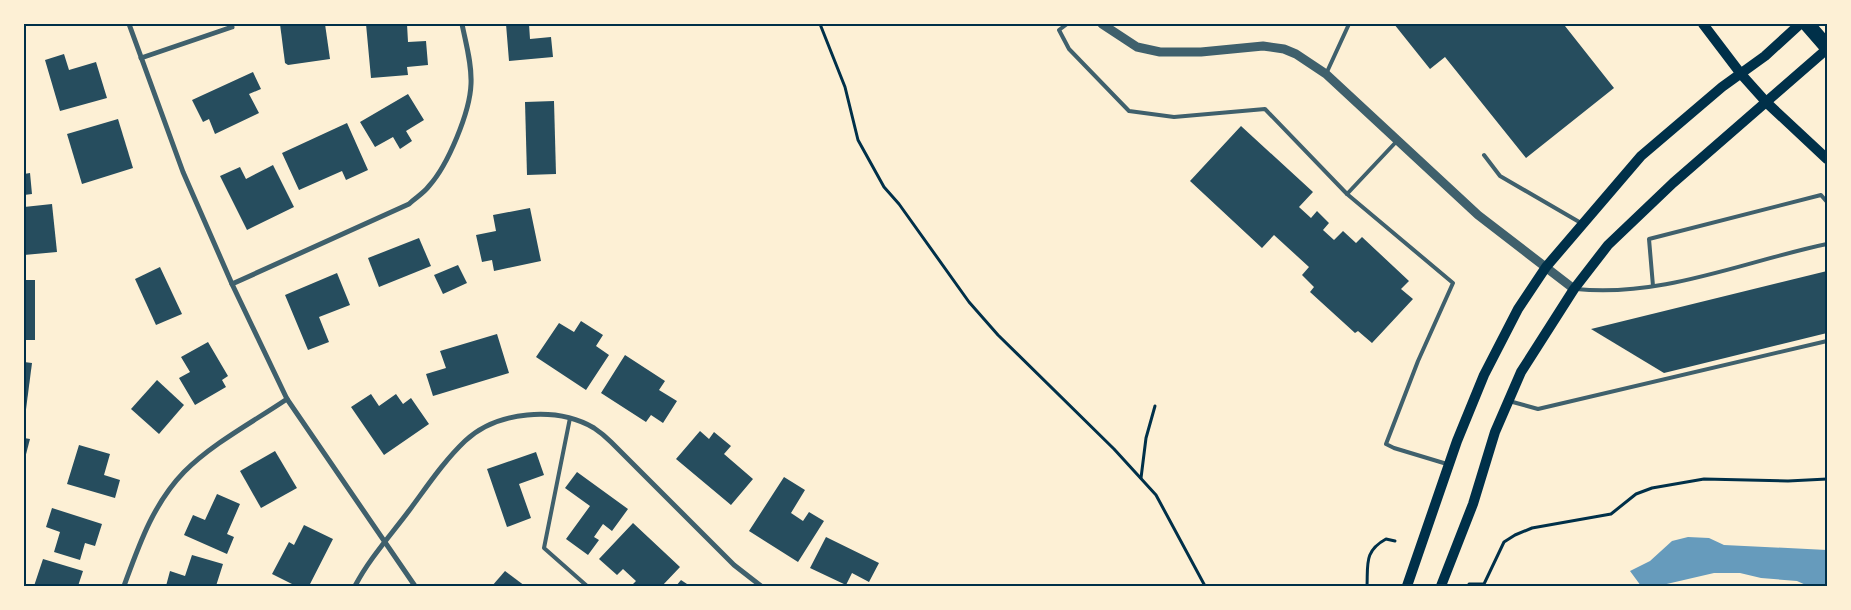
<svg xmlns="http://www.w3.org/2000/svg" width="1851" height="610" font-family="'Noto Sans',sans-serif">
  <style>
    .water { fill: #669bbc }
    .building { fill: #264d5e }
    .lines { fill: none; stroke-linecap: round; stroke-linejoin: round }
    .path { stroke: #003049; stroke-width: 3 }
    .service { stroke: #3f606c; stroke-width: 4 }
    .minor { stroke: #3f606c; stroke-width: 5 }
    .tertiary { stroke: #3f606c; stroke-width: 9 }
    .secondary { stroke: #003049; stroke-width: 10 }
    .motorway { stroke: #003049; stroke-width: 15 }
    .neatline { fill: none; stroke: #003049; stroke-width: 2 }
  </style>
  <rect width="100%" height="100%" fill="#fdf0d5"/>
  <path class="water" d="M1688 537 1709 538 1724 545 1827 550V586H1808L1797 581 1761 578 1740 573H1714L1658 586H1641L1630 571 1650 561 1672 541Z"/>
  <g class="building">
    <path d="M280 24H325L330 59 288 65 285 63Z"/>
    <path d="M366 24H407L408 42 426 41 428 65 407 67 408 75 371 78Z"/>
    <path d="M506 24H529L530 39 551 37 553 57 509 61Z"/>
    <path d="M1394 24H1568L1565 26 1614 88 1526 158 1445 57 1430 69Z"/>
    <path d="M64 54 69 70 96 62 107 98 60 111 45 60Z"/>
    <path d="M253 72 261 89 249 94 259 113 215 134 209 119 203 122 192 100Z"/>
    <path d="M408 94 424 120 406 131 412 141 400 149 393 137 375 147 360 122Z"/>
    <path d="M554 101 556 174 527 175 525 102Z"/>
    <path d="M118 119 133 168 82 184 67 134Z"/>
    <path d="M347 123 368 170 346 180 342 171 299 190 282 153Z"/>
    <path d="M1241 126 1313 192 1299 207 1311 218 1317 211 1329 223 1323 230 1334 240 1343 231 1356 243 1362 237 1409 281 1401 289 1413 299 1372 343 1358 331 1355 333 1310 292 1314 287 1302 275 1309 267 1274 235 1262 248 1190 181Z"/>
    <path d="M273 165 294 207 247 230 220 176 240 167 246 179Z"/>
    <path d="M30 173 32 194 24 195V174Z"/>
    <path d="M52 204 57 252 24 255V207Z"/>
    <path d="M530 208 541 261 494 271 492 260 482 262 476 235 496 231 493 215Z"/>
    <path d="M419 238 431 266 379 287 368 258Z"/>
    <path d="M458 265 467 283 443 294 434 275Z"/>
    <path d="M160 267 182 314 156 325 135 279Z"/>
    <path d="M1827 271V333L1664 373 1591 329Z"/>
    <path d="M337 273 350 305 319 317 329 342 308 350 285 295Z"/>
    <rect x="24" y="280" width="11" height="60"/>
    <path d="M581 321 603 335 596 346 609 355 586 390 536 357 559 323 574 332Z"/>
    <path d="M497 334 509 373 433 396 426 374 446 368 440 351Z"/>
    <path d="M208 342 228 376 222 380 226 387 195 405 179 378 190 372 181 357Z"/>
    <path d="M625 355 665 381 659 390 677 401 663 423 651 415 646 422 601 393Z"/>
    <path d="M24 362 32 363 25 417H24Z"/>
    <path d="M157 380 184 405 159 434 131 409Z"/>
    <path d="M371 394 379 406 396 394 403 404 411 398 429 424 384 455 351 407Z"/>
    <path d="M700 431 709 439 714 432 731 446 724 454 753 479 731 505 676 459Z"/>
    <path d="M24 438 30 439 24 462Z"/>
    <path d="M79 445 110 454 104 475 120 480 115 498 67 484Z"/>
    <path d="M275 451 297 488 261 508 240 471Z"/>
    <path d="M536 452 544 475 519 484 531 518 507 527 487 469Z"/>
    <path d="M577 472 628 509 612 531 603 524 594 537 599 540 588 555 566 539 590 506 565 488Z"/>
    <path d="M784 477 805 490 791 513 803 521 809 512 824 521 798 562 749 531Z"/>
    <path d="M217 494 240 504 227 534 234 537 227 554 184 535 193 515 205 520Z"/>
    <path d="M52 508 102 524 95 546 85 543 80 560 54 552 60 532 46 527Z"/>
    <path d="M633 523 680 567 662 586H631L636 581 623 569 617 575 599 559Z"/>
    <path d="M304 525 333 539 309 586H296L272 574 289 542 294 545Z"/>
    <path d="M826 537 879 563 869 582 852 573 846 585 810 568Z"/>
    <path d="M192 555 223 564 216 586H166L170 571 185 576Z"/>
    <path d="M43 559 83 571 78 586H34Z"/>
    <path d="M505 571 525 586H492Z"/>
    <path d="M681 580 690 586H676Z"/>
  </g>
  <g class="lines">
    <g class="path">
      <path d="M820 24 845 87 858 140 884 187 899 204 969 302 998 335 1114 449 1156 495 1205 586"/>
      <path d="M1141 478 1146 438 1155 406"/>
      <path d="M1367 586C1368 564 1364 551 1386 539L1395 541"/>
      <path d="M1469 586V584H1484L1504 542 1515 535 1532 528 1611 514 1636 494 1652 488 1704 479 1788 481 1827 479"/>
    </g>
    <g class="service">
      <path d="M1067 24 1059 30 1069 49 1129 111 1174 117 1265 109 1347 194 1396 142"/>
      <path d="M1326 74 1349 24"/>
      <path d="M1484 155 1500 176 1581 223"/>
      <path d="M1347 194 1453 283 1418 361 1386 444 1394 448 1447 464"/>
      <path d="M1653 286 1649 239 1821 195 1827 202"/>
      <path d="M1576 289C1662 298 1745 261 1827 244"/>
      <path d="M1509 401 1538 409 1827 341"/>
      <path d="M570 418 544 548 587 586"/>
    </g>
    <g class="minor">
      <path d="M129 24 183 172 232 284 287 399 415 586"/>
      <path d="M141 58 232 27"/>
      <path d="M232 284 409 204C415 198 424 193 429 186 448 165 470 112 471 84 472 64 466 44 462 24"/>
      <path d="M124 586C139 545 153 504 184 472 213 443 253 422 287 399"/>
      <path d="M355 586C369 559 390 536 408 512 426 488 443 462 465 441 497 411 556 406 594 428 600 432 606 437 611 442L734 565 761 586"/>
    </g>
    <path class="tertiary" d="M1102 24 1137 47 1160 52H1201L1263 46 1284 49 1296 54 1326 74 1478 215 1574 289"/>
    <g class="secondary">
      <path d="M1703 24 1741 74 1767 103 1827 159"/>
      <path d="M1407 586 1457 441 1484 375 1518 309 1546 267 1641 156 1722 87 1765 56 1800 24"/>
      <path d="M1441 586 1473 504 1495 432 1521 372 1574 289 1608 245 1673 183 1827 49"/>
    </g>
    <path class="motorway" d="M1807 24 1827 47"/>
  </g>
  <rect width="1851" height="610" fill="none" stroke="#fdf0d5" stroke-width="50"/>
  <rect x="25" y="25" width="1801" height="560" class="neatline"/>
</svg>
